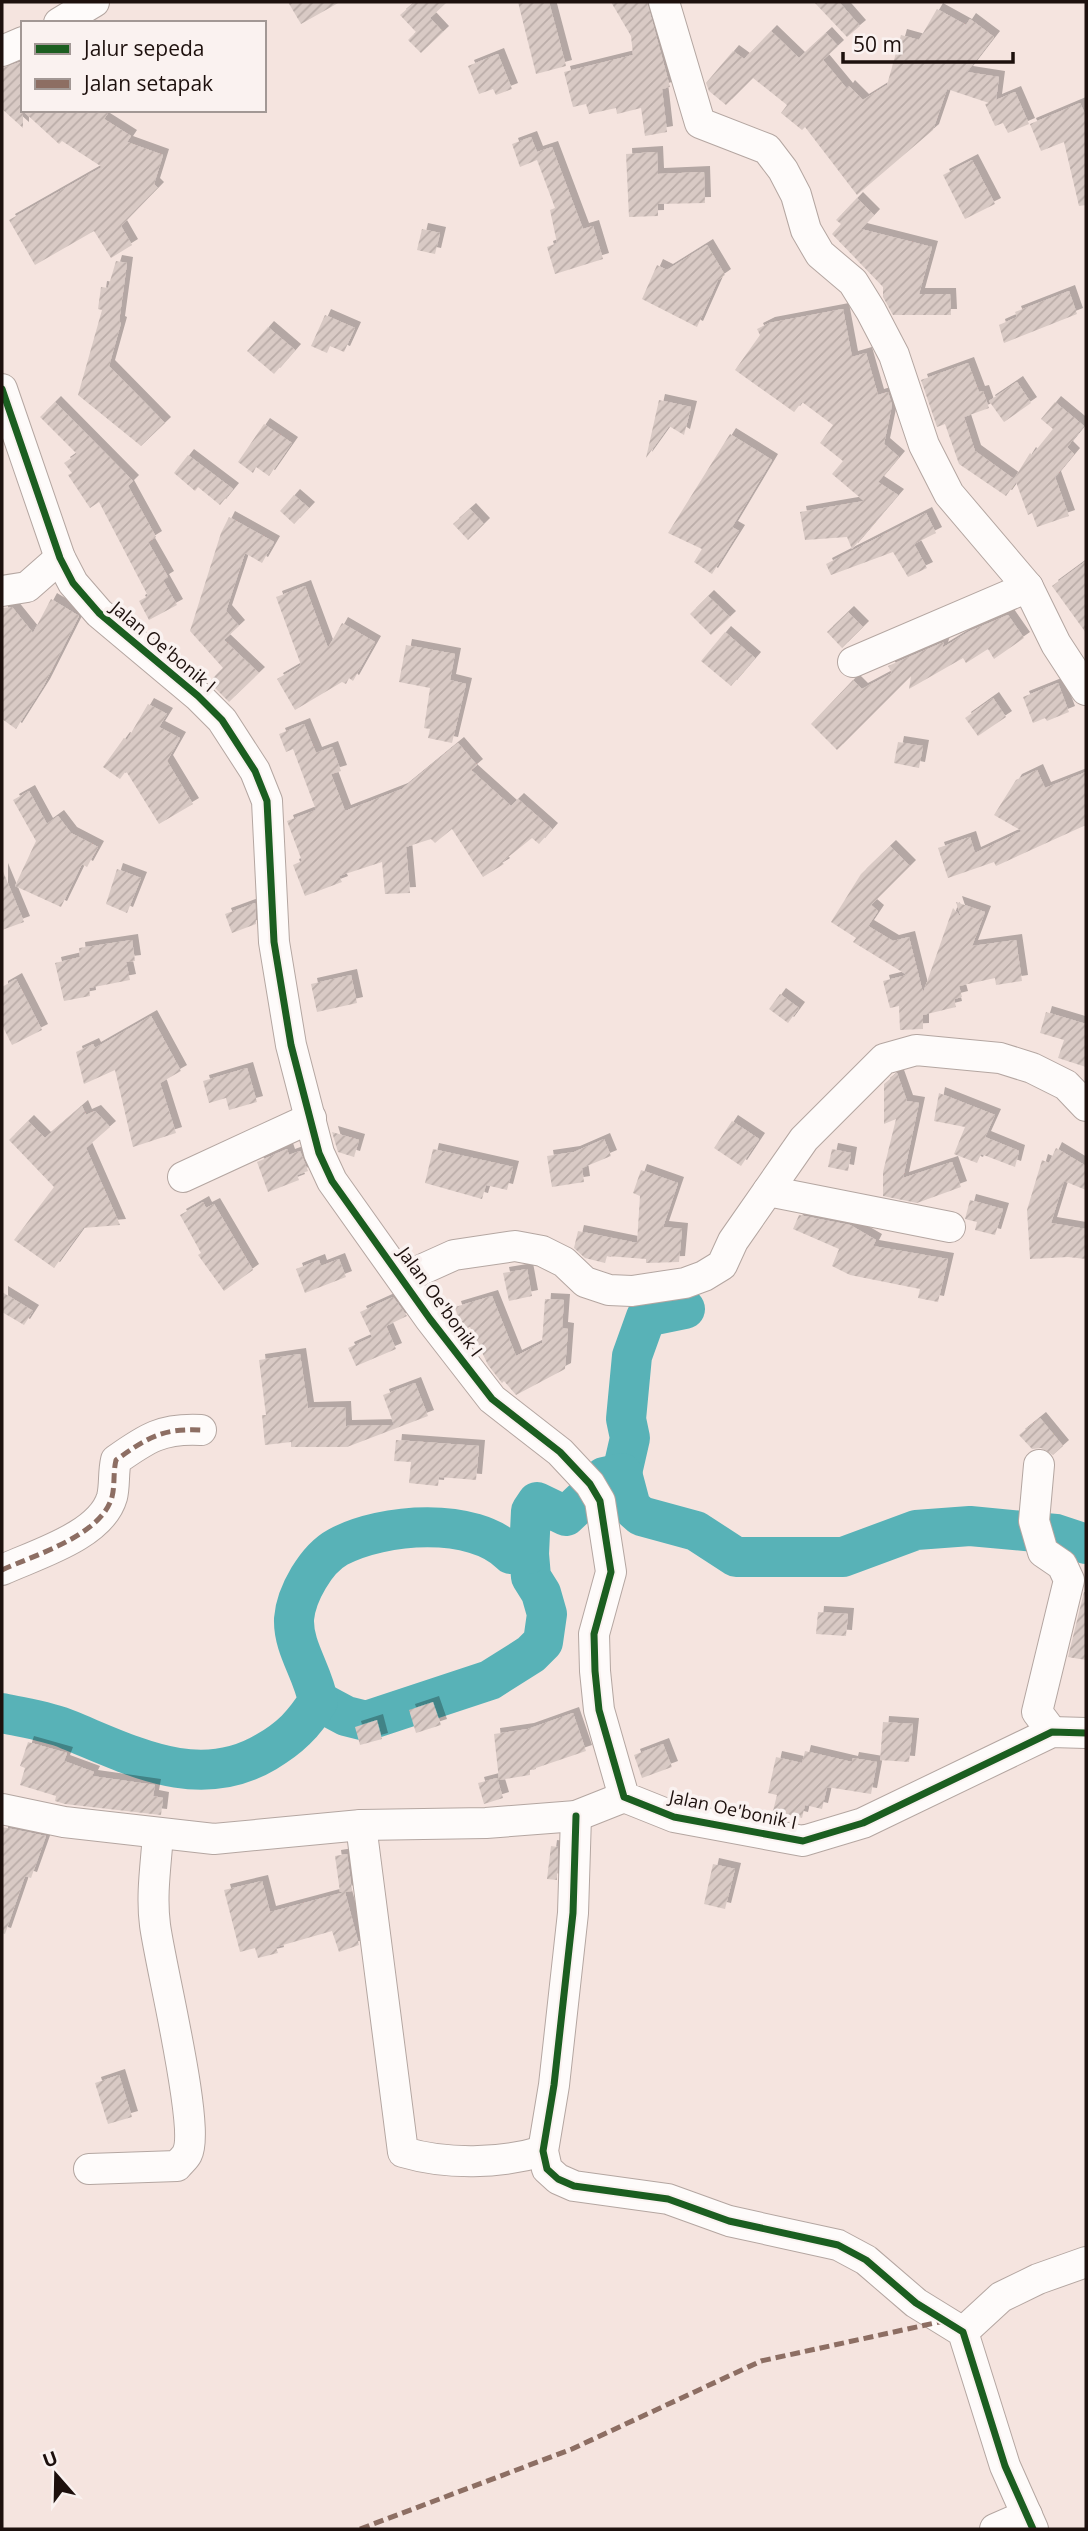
<svg xmlns="http://www.w3.org/2000/svg" width="1088" height="2531" font-family="'Open Sans',sans-serif">
  <style>
    .lines { fill: none; stroke-linecap: round; stroke-linejoin: round }
    .river { stroke: #58b2b7; stroke-width: 40 }
    .building { fill: url(#building-hatch); filter: url(#shadow) }
    .minor-casing { stroke: #b4a6a1; stroke-width: 32 }
    .minor { stroke: #fefbfa; stroke-width: 30 }
    .quiet { stroke: #8d6e63; stroke-width: 5; stroke-dasharray: 10 5; stroke-linecap: butt }
    .cycleway-casing { stroke: #faf2f0; stroke-width: 11 }
    .cycleway { stroke: #1b5e20; stroke-width: 7 }
    .labels { text-anchor: middle; stroke-width: 7; stroke-linejoin: round; paint-order: stroke }
    .street-label { font-size: 18px; fill: #1d100d; stroke: #faf2f0 }
  </style>
  <defs>
    <pattern id="building-hatch" width="6" height="6" patternUnits="userSpaceOnUse" patternTransform="scale(1.75)"><rect width="6" height="6" fill="#d9cac5"/><path d="M-1 1l2-2M0 6l6-6M5 7l2-2" fill="none" stroke="#baaca8"/></pattern>
    <filter id="shadow"><feDropShadow dx="6" dy="-6" stdDeviation="0" flood-color="#0004"/></filter>
  </defs>
  <rect width="100%" height="100%" fill="#f5e4df"/>
  <g class="lines">
    <g class="river">
      <path d="M622 1473 630 1438 626 1419 632 1356 646 1317 685 1309"/>
      <path d="M318 1701 346 1716 366 1721 490 1680 531 1654 543 1642 547 1614 541 1593 531 1577 529 1554"/>
      <path d="M2 1713C24 1718 48 1721 69 1730 133 1756 199 1792 266 1752 290 1738 304 1724 318 1701 313 1672 293 1648 294 1619 296 1594 316 1559 338 1547 383 1523 474 1516 511 1554H529L531 1511 537 1502 566 1516 585 1498 601 1492 604 1477 622 1473 631 1507 641 1516 696 1531 736 1557H843L916 1530 970 1526 1056 1534 1086 1544"/>
    </g>
  </g>
  <g class="building">
    <path d="M288 2H340L301 24Z"/>
    <path d="M415 2H447L430 18 443 32 421 53 408 40 416 32 400 15Z"/>
    <path d="M518 2H549L566 66 536 74Z"/>
    <path d="M611 2H647L670 87 662 89 667 132 645 136 641 108 617 114 616 108 589 114 586 104 573 107 564 72 633 55 631 36Z"/>
    <path d="M814 2H839L860 26 847 37Z"/>
    <path d="M937 9 966 25 970 19 994 37 967 72 999 77 996 100 1015 92 1029 124 1008 133 1003 123 995 126 985 104 989 103 947 89 933 130 857 195 805 127 802 130 781 113 787 105 753 78 726 105 709 91 706 83 733 51 744 59 771 31 799 58 826 33 838 46 823 60 847 89 849 86 863 100 887 85 901 35 919 40Z"/>
    <path d="M498 54 512 89 496 95 493 89 479 94 468 66Z"/>
    <path d="M23 61V110H110L104 119 131 136 127 142 163 155 154 184 158 188 121 226 132 245 111 258 94 231 35 265 9 220 102 167 62 141 59 144 23 111V128L2 109V68Z"/>
    <path d="M1080 103 1086 116V205L1079 206 1064 142 1041 151 1030 124Z"/>
    <path d="M531 137 537 152 552 147 583 229 593 226 603 259 555 274 547 247 557 243 550 210 555 208 537 160 520 167 512 144Z"/>
    <path d="M657 152 658 174 704 172 705 203 658 204V216L629 217 626 154Z"/>
    <path d="M972 160 995 204 965 219 943 175Z"/>
    <path d="M857 198 874 215 861 229 932 247 919 294H950L951 315H893L883 297V287L832 234 841 224 836 220Z"/>
    <path d="M422 229 440 233 435 254 417 250Z"/>
    <path d="M707 245 725 275 718 280 697 327 642 299 657 265 667 270Z"/>
    <path d="M116 261 127 263 119 322 121 323 109 366 165 423 141 446 78 395 102 310 98 309 101 287 108 288Z"/>
    <path d="M1069 291 1077 314 1004 343 999 325 1017 317 1015 312Z"/>
    <path d="M843 309 852 357 866 353 878 395 888 392 892 405 884 444 899 457 878 482 898 495 852 549 847 537 805 540 800 512 864 501 832 474 843 461 820 443 833 425 802 402 794 412 735 370 760 335 757 329 769 323Z"/>
    <path d="M325 315 355 328 344 352 330 346 327 353 311 346Z"/>
    <path d="M268 327 295 350 274 374 247 351Z"/>
    <path d="M968 363 979 392 983 391 989 408 964 417 975 451 1014 479 1030 453 1032 455 1053 429 1041 419 1055 402 1084 426 1067 447 1074 454 1055 477 1069 516 1037 527 1032 513 1028 515 1016 482 1006 496 959 464 945 424 937 427 921 380Z"/>
    <path d="M1017 382 1031 403 1004 422 989 401Z"/>
    <path d="M659 400 691 407 684 435 669 426 646 458Z"/>
    <path d="M55 402 133 481 128 486 156 537 148 542 168 577 163 580 177 605 149 620 139 601 148 596 99 502 90 508 68 475 72 473 64 463 77 454 40 417Z"/>
    <path d="M264 424 292 443 269 476 256 467 253 473 238 462Z"/>
    <path d="M730 434 772 460 732 527 739 531 712 574 694 562 702 549 668 533Z"/>
    <path d="M188 455 233 489 220 505 198 487 195 491 174 473Z"/>
    <path d="M294 495 309 508 294 524 280 511Z"/>
    <path d="M470 509 484 524 468 540 453 524Z"/>
    <path d="M926 513 936 533 914 544 927 568 908 577 893 552 831 575 826 564Z"/>
    <path d="M229 517 274 542 262 563 245 553 226 611 239 626 224 640 259 673 229 702 209 682 223 668 190 631 221 533Z"/>
    <path d="M1086 561V633L1052 586Z"/>
    <path d="M305 586 328 648 342 623 375 642 353 681 349 678 346 684 342 682 295 710 277 679 301 665 276 597Z"/>
    <path d="M708 596 730 617 711 635 690 614Z"/>
    <path d="M51 599 79 616 44 685 16 729 2 719V608L12 607 33 633Z"/>
    <path d="M848 612 863 627 842 648 827 632Z"/>
    <path d="M1008 615 1024 638 994 659 988 649 966 663 963 658 909 689 911 676 837 750 811 724 853 680 862 689 892 673 888 666 944 642 942 648 970 631Z"/>
    <path d="M725 632 755 658 731 686 701 661Z"/>
    <path d="M406 645 455 654 450 680 466 684 452 743 428 738 430 729 424 728 430 688 399 682Z"/>
    <path d="M1058 683 1069 712 1047 721 1045 718 1033 723 1023 697Z"/>
    <path d="M993 698 1006 717 978 736 965 718Z"/>
    <path d="M148 704 167 714 159 727 180 738 167 761 193 804 159 824 126 771 120 779 103 767 124 738 127 740Z"/>
    <path d="M304 724 316 753 332 747 341 771 331 774 345 811 402 789 458 743 477 765 471 770 511 806 518 799 552 829 539 844 532 838 502 862 504 864 483 877 452 829 435 843 431 839 406 847 410 893 385 894 382 862 339 876 342 882 305 896 293 865 302 861 287 821 316 810 293 749 286 752 279 734Z"/>
    <path d="M898 742 923 746 919 768 894 763Z"/>
    <path d="M1037 770 1045 788 1086 772V825L996 866 994 862 948 878 938 848 970 837 975 853 1022 831 994 815 1016 780Z"/>
    <path d="M29 791 47 824 58 816 71 833 98 847 87 867 82 864 61 907 15 886 36 841 13 800Z"/>
    <path d="M890 846 910 866 871 905 878 911 868 926 893 941 909 937 923 993 953 908 961 917 956 902 985 912 972 946 1016 940 1022 981 996 985 995 978 959 986 962 997 954 999 956 1007 923 1015V1029L900 1030 899 1006 890 1008 883 981 907 975 853 942 856 938 831 922 861 874Z"/>
    <path d="M2 869 24 922 2 930Z"/>
    <path d="M117 869 141 878 127 913 106 904Z"/>
    <path d="M255 903 256 924 232 933 225 914Z"/>
    <path d="M132 940 135 961 126 962 130 980 89 988 90 996 64 1001 55 963 80 957 79 948Z"/>
    <path d="M351 975 357 1003 317 1012 311 984Z"/>
    <path d="M16 979 42 1030 12 1045 2 1025V987Z"/>
    <path d="M780 994 799 1008 788 1023 769 1009Z"/>
    <path d="M1046 1012 1086 1024V1067L1058 1058 1064 1040 1040 1033Z"/>
    <path d="M151 1016 181 1071 160 1083 176 1133 133 1147 115 1070 84 1084 76 1052 93 1044 95 1048Z"/>
    <path d="M247 1068 257 1102 229 1110 226 1098 209 1103 203 1081Z"/>
    <path d="M897 1073 907 1101 919 1103 903 1178 952 1162 961 1187 917 1203 883 1196V1172L896 1119 884 1124V1084Z"/>
    <path d="M939 1093 995 1115 985 1137 1019 1151 1015 1167 981 1154 977 1163 954 1154 965 1127 934 1121Z"/>
    <path d="M82 1106 86 1115 95 1111 110 1127 86 1148 120 1225 83 1228 54 1268 14 1240 54 1187 9 1140 28 1121 45 1138Z"/>
    <path d="M732 1121 759 1139 741 1166 714 1148Z"/>
    <path d="M332 1132 359 1140 354 1157 338 1152Z"/>
    <path d="M604 1139 611 1156 582 1168 584 1182 552 1187 547 1156 574 1152Z"/>
    <path d="M1056 1148 1086 1166V1190L1064 1181 1051 1223 1086 1229V1259L1068 1257 1030 1259 1027 1210 1042 1160 1049 1163Z"/>
    <path d="M287 1149 289 1155 300 1151 308 1171 297 1175 299 1180 268 1192 257 1162Z"/>
    <path d="M433 1149 513 1167 507 1190 486 1185 482 1199 425 1183Z"/>
    <path d="M832 1149 851 1153 848 1171 828 1167Z"/>
    <path d="M641 1170 678 1183 663 1227 682 1229 679 1262 646 1263V1259L607 1256 605 1263 585 1258 574 1248 578 1231 637 1243 640 1196 633 1193Z"/>
    <path d="M970 1200 1003 1209 995 1235 975 1230 977 1222 965 1219Z"/>
    <path d="M203 1202 206 1208 214 1204 253 1270 224 1291 198 1255 201 1253 180 1215Z"/>
    <path d="M799 1215 850 1225 876 1240 873 1246 948 1259 938 1302 918 1298 920 1289 850 1275 832 1266 839 1249 793 1229Z"/>
    <path d="M339 1259 346 1277 305 1293 296 1269 319 1260 321 1266Z"/>
    <path d="M527 1269 532 1296 509 1301 503 1273Z"/>
    <path d="M2 1292 33 1311 24 1325 2 1312Z"/>
    <path d="M492 1296 516 1356 542 1343 545 1299 564 1300 562 1328 568 1329 565 1369 516 1395 504 1381 502 1383 488 1365 470 1327 462 1330 455 1307Z"/>
    <path d="M393 1297 407 1316 386 1326 396 1349 356 1366 348 1348 372 1337 360 1312Z"/>
    <path d="M300 1354 308 1408 345 1407 346 1426 394 1425 383 1395 415 1383 428 1416 347 1447H291V1442L265 1445 262 1415H266L259 1360Z"/>
    <path d="M1040 1418 1063 1446 1053 1455 1041 1448 1032 1449 1019 1435Z"/>
    <path d="M396 1440 479 1446 476 1480 439 1477 438 1486 409 1483 411 1462 394 1461Z"/>
    <path d="M1084 1592H1086V1660L1068 1657Z"/>
    <path d="M818 1612 848 1614 846 1636 816 1634Z"/>
    <path d="M433 1702 441 1725 416 1733 409 1710Z"/>
    <path d="M573 1713 586 1751 530 1770V1775L499 1780 494 1734 528 1729Z"/>
    <path d="M377 1720 382 1739 360 1745 355 1727Z"/>
    <path d="M883 1722 913 1724 909 1762 880 1760Z"/>
    <path d="M28 1742 67 1753 64 1761 94 1772 92 1776 155 1785 153 1796 163 1798 161 1815 65 1804 55 1801 56 1796 20 1785 25 1768 20 1766Z"/>
    <path d="M663 1744 672 1767 642 1778 634 1755Z"/>
    <path d="M805 1751 852 1762 853 1758 877 1762 871 1794 827 1787 822 1809 805 1805 802 1818 773 1811 777 1795 768 1793 776 1757 802 1763Z"/>
    <path d="M497 1778 503 1798 484 1804 478 1783Z"/>
    <path d="M2 1827 46 1836 31 1878 25 1876 5 1934 2 1933Z"/>
    <path d="M551 1846 558 1847 557 1880 547 1879Z"/>
    <path d="M347 1854 352 1891 340 1892 335 1856Z"/>
    <path d="M713 1864 735 1869 725 1909 704 1904Z"/>
    <path d="M262 1881 270 1912 345 1892 359 1945 339 1952 332 1931 276 1947 278 1953 258 1958 255 1948 240 1952 224 1890Z"/>
    <path d="M119 2075 132 2117 108 2124 95 2083Z"/>
  </g>
  <g class="lines">
    <g class="minor-casing">
      <g id="minor">
        <path d="M664 2 700 123 767 149 783 170 796 195 806 230 820 254 853 282 871 311 894 355 924 445 949 494 1028 587 1056 644 1086 690"/>
        <path d="M59 23 94 2"/>
        <path d="M2 51 23 42"/>
        <path d="M2 389 60 558 73 583 99 613 198 696 222 720 255 771 267 801 274 942 291 1045 319 1153 332 1181 430 1319 492 1399 560 1452 590 1484 600 1501 611 1572 594 1634 595 1671 599 1710 624 1797 674 1817 803 1841 863 1823 1052 1732 1086 1733"/>
        <path d="M2 591 27 587 60 558"/>
        <path d="M853 662 1028 587"/>
        <path d="M183 1177 311 1118"/>
        <path d="M768 1191 950 1227"/>
        <path d="M403 1278 454 1255 515 1246 542 1251 564 1262 585 1282 609 1290 632 1291 685 1283 704 1276 722 1265 733 1241 804 1139 884 1059 916 1050 1000 1058 1032 1068 1066 1085 1086 1106"/>
        <path d="M1039 1465 1034 1521 1043 1552 1062 1565 1069 1580 1037 1712 1052 1732"/>
        <path d="M2 1570C34 1555 101 1536 112 1497 115 1485 113 1473 116 1460 147 1438 162 1428 201 1430"/>
        <path d="M2 1809 64 1822 214 1839 361 1825 486 1823 576 1816 624 1797"/>
        <path d="M576 1816 573 1913 554 2085 543 2151 547 2169 558 2179 574 2186 668 2199 729 2221 838 2245 866 2260 916 2303 963 2332 1005 2466 1033 2529"/>
        <path d="M361 1825 403 2152C447 2165 500 2164 543 2151"/>
        <path d="M89 2169 177 2166C180 2162 185 2158 187 2154 201 2127 160 1965 155 1925 151 1895 156 1864 158 1834"/>
        <path d="M963 2332 1001 2297 1038 2279 1086 2262"/>
        <path d="M995 2529 1027 2515"/>
      </g>
    </g>
    <use href="#minor" class="minor"/>
    <g class="quiet">
      <path d="M2 1570C34 1555 101 1536 112 1497 115 1485 113 1473 116 1460 147 1438 162 1428 201 1430"/>
      <path d="M360 2529 572 2449 761 2361 944 2321"/>
    </g>
    <g class="cycleway-casing">
      <g id="cycleway">
        <path d="M2 389 60 558 73 583 99 613 198 696 222 720 255 771 267 801 274 942 291 1045 319 1153 332 1181 430 1319 492 1399 560 1452 590 1484 600 1501 611 1572 594 1634 595 1671 599 1710 624 1797 674 1817 803 1841 863 1823 1052 1732 1086 1733"/>
        <path d="M576 1816 573 1913 554 2085 543 2151 547 2169 558 2179 574 2186 668 2199 729 2221 838 2245 866 2260 916 2303 963 2332 1005 2466 1033 2529"/>
      </g>
    </g>
    <use href="#cycleway" class="cycleway"/>
  </g>
  <g class="labels">
    <g class="street-label">
      <text transform="translate(163 647) rotate(40)" y="6">Jalan Oe'bonik I</text>
      <text transform="translate(440 1302) rotate(54)" y="6">Jalan Oe'bonik I</text>
      <text transform="translate(733 1810) rotate(12)" y="6">Jalan Oe'bonik I</text>
    </g>
  </g>
  <rect width="1088" height="2531" fill="none" stroke="#1d100d" stroke-width="7"/>
  <rect x="21" y="21" width="245" height="91" fill="#faf2f0" stroke="#a29895" stroke-width="2"/>
  <rect x="35" y="44" width="35" height="10" fill="#1b5e20" stroke="#a29895" stroke-width="2"/>
  <text x="84" y="56" font-size="21" fill="#1d100d">Jalur sepeda</text>
  <rect x="35" y="79" width="35" height="10" fill="#8d6e63" stroke="#a29895" stroke-width="2"/>
  <text x="84" y="91" font-size="21" fill="#1d100d">Jalan setapak</text>
  <g transform="translate(56 2475) rotate(340)" stroke="#faf2f0" stroke-width="5" paint-order="stroke">
  <path d="M0-5L12 26L0 18L-12 26Z" fill="#1d100d"/>
  <text y="-10" font-size="19" font-weight="bold" text-anchor="middle" fill="#1d100d">U</text>
  </g>
  <path d="M843 52v10h170v-10" fill="none" stroke="#1d100d" stroke-width="3.5"/>
  <text x="853" y="52" font-size="21" fill="#1d100d" stroke="#faf2f0" stroke-width="5" paint-order="stroke">50 m</text>
</svg>
